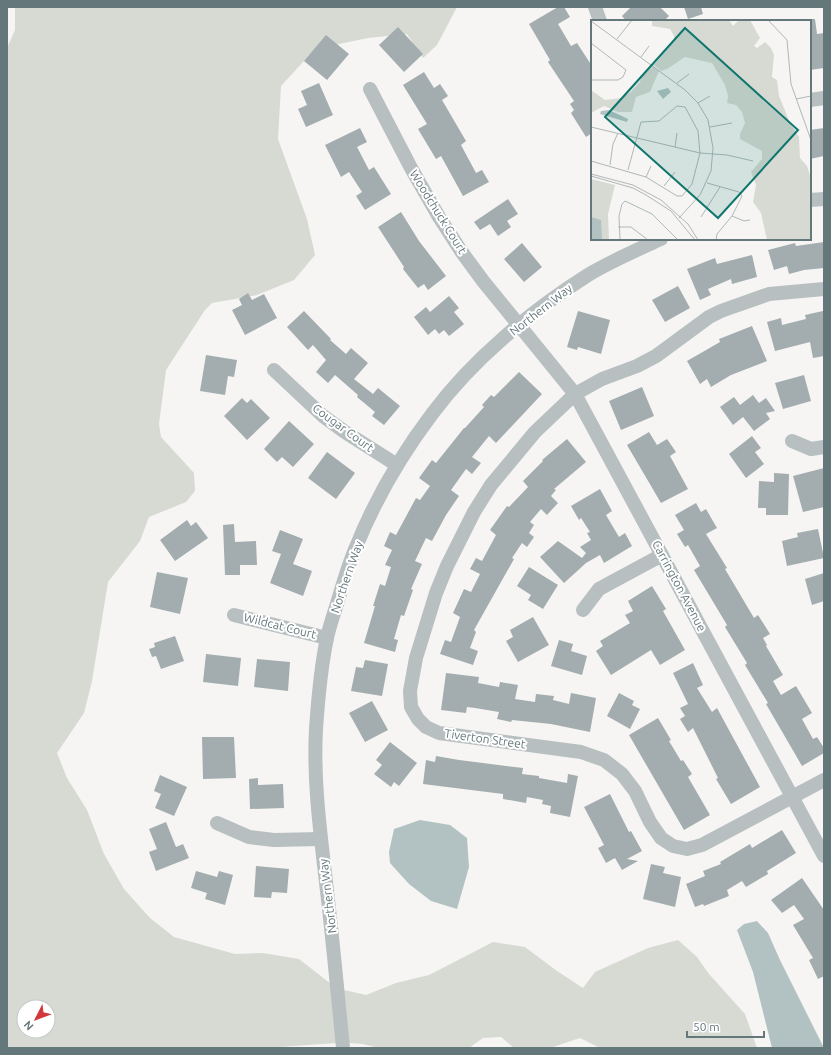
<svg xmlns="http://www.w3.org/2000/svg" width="831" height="1055" font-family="Ubuntu,sans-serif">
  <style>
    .green { fill: #d7dad3; fill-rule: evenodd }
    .water { fill: #b2c2c2 }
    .building { fill: #a3adaf }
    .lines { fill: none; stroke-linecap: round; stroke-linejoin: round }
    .minor { stroke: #b8bfc0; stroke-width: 14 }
    .labels { text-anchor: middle; stroke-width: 4; stroke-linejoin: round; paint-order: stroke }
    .street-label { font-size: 12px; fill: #64777b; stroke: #fff }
    .inset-road { fill: none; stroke: #afb8b8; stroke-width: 1 }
    .view { fill: #0f766e; fill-opacity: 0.15; stroke: #0f766e; stroke-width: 2 }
    .inset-edge { fill: none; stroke: #64777b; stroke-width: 2 }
  </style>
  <rect width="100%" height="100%" fill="#f6f5f3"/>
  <g class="green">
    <path d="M15 7H457L437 45 423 58 407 34 368 38 315 49 281 86 278 139 307 219 315 255 294 280 257 295 212 303 205 310 166 370 159 424 161 437 194 473 195 491 186 502 149 517 140 541 108 582 92 681 84 713 57 753 67 778 87 810 104 854 124 889 150 918 174 937 235 954 263 953 299 959 331 984 337 1043 265 1048H7V48L15 30ZM24 1007H48V1031H24Z"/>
    <path d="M678 940 697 957 709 974 745 1014 757 1048H600L580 1038 550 1048H514L501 1037 483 1038 469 1048H379L363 1044 349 1043 344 990 366 995 396 983 429 975 493 942 525 947 557 971 583 988 595 972 648 948Z"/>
  </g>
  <g class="water">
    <path d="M420 820 450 825 467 838 469 867 457 909 431 901 409 884 390 863 389 852 394 829Z"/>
    <path d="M757 921 768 933 780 960 824 1048H772L753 972 737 930 744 924Z"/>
  </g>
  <g class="building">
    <path d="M558 7H564L570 17 558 24 571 46 577 43 592 66V133L586 137 571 113 574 110 570 104 574 101 548 62 550 60 529 24Z"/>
    <path d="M631 7H660L669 16 664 21H626L622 16Z"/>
    <path d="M684 7H701L703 14 688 19Z"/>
    <path d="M810 19H815L817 34 824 33V68L810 70Z"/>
    <path d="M398 27 423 54 404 72 379 45Z"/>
    <path d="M326 35 349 54 327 80 304 61Z"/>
    <path d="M424 72 434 88 440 84 448 96 442 100 466 141 461 145 476 173 482 170 489 182 463 196 441 156 436 159 418 129 427 124 403 85Z"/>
    <path d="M319 83 333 115 306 127 298 109 307 105 301 91Z"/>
    <path d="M360 128 367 142 357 147 369 170 374 167 391 194 365 210 356 196 362 192 349 172 341 177 325 145Z"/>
    <path d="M824 128V156L810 159V130Z"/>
    <path d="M508 199 518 214 507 221 511 227 498 236 490 224 480 230 474 222Z"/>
    <path d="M401 212 419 241 446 276 428 290 424 284 418 288 403 269 404 267 378 227Z"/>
    <path d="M824 242V268L804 270 789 274 787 266 774 270 768 250 795 243 796 246Z"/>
    <path d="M522 243 542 267 524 282 504 259Z"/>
    <path d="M752 255 757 277 732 284 731 279 708 289 711 295 700 300 687 269 715 258 717 264Z"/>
    <path d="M678 286 690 308 665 322 652 300Z"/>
    <path d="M248 293 252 300 264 294 277 318 245 335 232 310 242 305 239 299Z"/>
    <path d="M449 296 459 308 454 312 464 324 449 336 444 330 439 334 435 329 428 335 414 317 426 307 430 312Z"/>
    <path d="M304 311 331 339 330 340 346 354 351 348 368 363 354 379 373 394 378 388 400 406 384 425 372 416 375 412 357 397 358 395 335 375 328 383 316 372 326 360 313 345 308 350 287 327Z"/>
    <path d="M578 311 610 320 601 354 578 347 577 350 567 347Z"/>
    <path d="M823 311 824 356 813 358 810 342 775 351 767 322 781 318 782 325 806 319 805 315Z"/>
    <path d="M752 326 767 361 731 375 711 387 707 379 700 384 687 361 720 342 719 339Z"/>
    <path d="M206 355 237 360 234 377 228 376 225 395 200 391Z"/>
    <path d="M519 372 542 394 496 443 489 436 472 457 481 463 472 474 466 469 451 490 459 496 446 515 432 541 426 538 415 561 422 564 411 589 413 590 404 616 401 615 394 639 398 640 395 652 364 643 375 606H373L380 584 385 586 391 567 385 565 392 550 384 546 390 532 396 535 416 498 420 500 430 486 419 478 432 460 436 463 464 428H465L484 407 482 405 491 395 494 397Z"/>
    <path d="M804 375 811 401 783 409 775 383Z"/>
    <path d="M642 387 654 416 621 430 609 401Z"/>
    <path d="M753 395 759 403 766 398 775 411 766 413 770 419 754 431 743 417 733 425 720 407 734 397 740 405Z"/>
    <path d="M242 398 247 403 251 399 270 418 247 440 224 416Z"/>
    <path d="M289 421 314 444 293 467 282 457 277 462 264 449Z"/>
    <path d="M649 432 657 445 667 439 676 452 670 456 688 489 661 503 627 445Z"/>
    <path d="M752 436 761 448 755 452 764 464 746 478 729 454Z"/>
    <path d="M567 439 586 462 554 489 556 490 551 496 558 503 547 515 541 509 530 522 534 525 529 533 534 537 527 547 522 543 512 558 514 559 474 630 476 632 470 648 478 651 473 665 440 654 445 640 451 642 460 617 453 613 464 589 471 592 480 574 470 569 476 558 482 561 496 535 490 530 507 506 509 507 528 487 523 481 543 461 542 460Z"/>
    <path d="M327 452 355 473 336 499 308 478Z"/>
    <path d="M824 468V507L803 512 793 476Z"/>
    <path d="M774 473 789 474 788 515H766V508H758L759 481 774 482Z"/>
    <path d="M600 489 612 511 606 515 619 537 625 533 632 546 604 563 600 555 586 563 564 583 540 557 558 541 582 558 586 553 580 547 591 540 587 533 590 532 581 518 579 520 571 506Z"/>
    <path d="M696 503 701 512 706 509 717 528 706 534 727 568 725 569 754 618 758 615 770 634 763 638 767 645 766 646 783 675 773 681 781 695 796 686 812 713 802 719 813 739 817 737 824 748V753L802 766 766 704 768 703 745 665 747 663 725 627 727 625 694 570 700 566 688 545 685 547 677 534 684 530 675 515Z"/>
    <path d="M187 520 191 526 196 522 208 538 175 561 160 540Z"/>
    <path d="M234 524 235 542 256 541 257 565H240V575H225L223 525Z"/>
    <path d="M818 529 824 558 787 566 782 541 798 537 797 533Z"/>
    <path d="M280 530 303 539 293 564 312 571 303 596 270 583 281 554 272 551Z"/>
    <path d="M529 567 558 585 543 609 528 600 531 595 517 586Z"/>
    <path d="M157 572 188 578 180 614 150 607Z"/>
    <path d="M824 573V601L812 605 805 579Z"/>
    <path d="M652 586 666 609 663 611 685 650 660 665 651 650 611 675 596 651 603 646 600 641 630 623 625 615 633 611 628 601Z"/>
    <path d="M533 617 549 645 518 662 506 641 513 637 510 630Z"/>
    <path d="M175 636 184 661 161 669 156 656 152 657 149 649 155 647 154 643Z"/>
    <path d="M559 640 573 644 571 651 587 656 582 675 551 666Z"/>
    <path d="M206 654 241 658 238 686 203 682Z"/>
    <path d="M257 659 290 662 288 691 254 687Z"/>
    <path d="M365 660 388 664 382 696 351 691 356 667 363 668Z"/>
    <path d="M693 663 703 685 697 688 712 712 717 708 760 787 731 804 716 779 718 778 693 728 688 732 680 719 685 716 680 708 688 704 673 673Z"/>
    <path d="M446 673 479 677 478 683 499 687 500 682 518 685 515 699 535 702 536 694 554 696 553 700 569 704 571 693 596 698 590 732 551 724 512 720 511 722 497 719 499 712 475 708 467 707 466 713 441 710Z"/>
    <path d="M619 693 634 701 632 705 640 709 630 729 607 716Z"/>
    <path d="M372 701 388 730 365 742 349 713Z"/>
    <path d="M658 718 671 740 669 741 681 761 683 760 692 774 688 777 710 815 684 830 629 735Z"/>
    <path d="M202 737H234L236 778 203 779Z"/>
    <path d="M390 742 417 763 399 786 394 782 391 787 374 774 382 765 376 760Z"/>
    <path d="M436 756 459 760 523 768 522 774 539 776V778L567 783 568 774 578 776 570 817 550 813 551 806 542 804 543 800 527 797 526 803 503 799V794L423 784 426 760 435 762Z"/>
    <path d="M160 775 187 787 174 816 155 808 161 794 154 791Z"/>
    <path d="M258 778V785L283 784 284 808 250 809 249 779Z"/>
    <path d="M610 794 629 832 631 831 642 851 627 859 638 861 622 870 615 858 606 863 598 848 604 845 584 807Z"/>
    <path d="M166 822 176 847 183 844 189 858 156 871 149 852 157 849 149 829Z"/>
    <path d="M782 830 796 853 767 871 768 874 746 887 742 881 727 890 729 896 704 906 703 904 695 907 686 884 705 876 703 871 721 864 720 862 750 844 752 848Z"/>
    <path d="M651 864 665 867 663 873 681 877 675 907 643 899Z"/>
    <path d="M256 866 289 869 287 893 272 892 271 898 254 897Z"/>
    <path d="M196 871 217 877 219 871 233 875 225 905 205 899 207 893 191 888Z"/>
    <path d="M802 878 824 910V976L818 979 809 960 813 958 793 925 804 919 794 905 782 913 771 900Z"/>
  </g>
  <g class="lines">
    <g class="minor">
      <path d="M595 7 600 21"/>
      <path d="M370 89 411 168 439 217 461 251 483 281 575 394 824 856"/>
      <path d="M810 100 824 98"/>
      <path d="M810 200 824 199"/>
      <path d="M824 289 769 294 721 311 709 317 656 356 637 366 602 379 575 394 535 432 491 485 474 512 447 566 436 593 416 658 410 691 411 707 418 719 426 727 439 733 581 752 604 760 622 774 635 791 650 822 661 838 673 846 687 849 702 845 824 780"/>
      <path d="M274 370 323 416 345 432 397 465"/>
      <path d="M792 441 811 449 824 447"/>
      <path d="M583 610 599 589 662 555"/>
      <path d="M234 615 327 638"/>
      <path d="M217 823 249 837 274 840 321 839"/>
      <path d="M343 1048C338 996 333 943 327 891 321 837 313 783 316 729 318 700 321 666 327 638 330 624 335 611 339 597 344 580 349 563 356 547 375 500 401 455 432 414 472 360 531 311 588 275 611 261 637 250 661 239"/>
    </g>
  </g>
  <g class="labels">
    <g class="street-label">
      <text transform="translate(438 212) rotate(58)" y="4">Woodchuck Court</text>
      <text transform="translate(541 310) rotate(-38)" y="4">Northern Way</text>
      <text transform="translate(343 428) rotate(36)" y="4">Cougar Court</text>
      <text transform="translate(347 577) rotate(-71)" y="4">Northern Way</text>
      <text transform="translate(679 586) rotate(62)" y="4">Carrington Avenue</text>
      <text transform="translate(280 626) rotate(14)" y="4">Wildcat Court</text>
      <text transform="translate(485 739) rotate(8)" y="4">Tiverton Street</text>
      <text transform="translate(328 896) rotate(-97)" y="4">Northern Way</text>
    </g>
  </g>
  <g transform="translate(591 20)">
    <rect width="220" height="220" fill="#f6f5f3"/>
    <path d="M61 0H138L142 6 148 0H159L169 18 163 26 166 28 174 22 180 28 183 35 181 57 186 60 188 76 200 105 208 117 209 138 216 146 220 158V220H176L170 193 162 182 165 165 160 152 171 139V131L149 119V114L154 103 151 92 145 85 136 83 137 76 134 65 121 43 94 37 76 49 70 51 63 45 83 20V16L79 9 61 6ZM62 47 68 51 59 72 45 77 41 92H27L13 86 0 93V70L14 80 30 78 40 72 49 62 51 55ZM0 159 24 165 17 194 18 220H0Z" fill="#d7dad3"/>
    <path d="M77 68 80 72 72 79 66 71ZM18 90 37 99 36 102 9 94 10 91ZM0 197 10 200 11 220H0Z" fill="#b2c2c2"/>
    <path class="inset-road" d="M177 0 196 20 200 64 220 120M0 1 94 70 107 83 117 100 122 128 120 151 109 175 88 198M26 19 41 0M0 23 35 50 32 57 27 60H0M50 37 58 26M86 63 98 54M205 79 220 76M107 83 119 76M0 107 109 133 136 135 162 141M119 107 141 103M84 127 86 113M0 141 55 157 86 176H91L101 164 109 133 107 111 94 87 86 86 68 101 50 102 37 150M19 145 22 124 27 113M0 154 42 165 70 180 97 204 107 220M0 156 42 168 55 175 80 191 104 220M55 157 60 146M116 163 148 172 151 176 141 196 126 214 125 220M73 166 84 152M141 196 153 201 159 200M110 197 129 167M27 207H40L57 220M29 220 28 196 31 184 34 181 61 194 87 220"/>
    <path class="view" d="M94 8 207 110 127 198 14 97Z"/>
    <rect width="220" height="220" class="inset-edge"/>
  </g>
  <rect width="831" height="1055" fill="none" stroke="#64777b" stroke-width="16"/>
  <g transform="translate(36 1019) rotate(228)"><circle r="19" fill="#ffffff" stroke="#c1c9ca"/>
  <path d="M0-3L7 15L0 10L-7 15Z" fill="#d2373b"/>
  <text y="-6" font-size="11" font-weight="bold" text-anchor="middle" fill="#64777b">N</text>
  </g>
  <path d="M687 1031v6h77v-6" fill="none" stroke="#64777b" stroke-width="2"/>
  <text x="693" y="1031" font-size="12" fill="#64777b" stroke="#ffffff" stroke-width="3" paint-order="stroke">50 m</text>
</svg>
